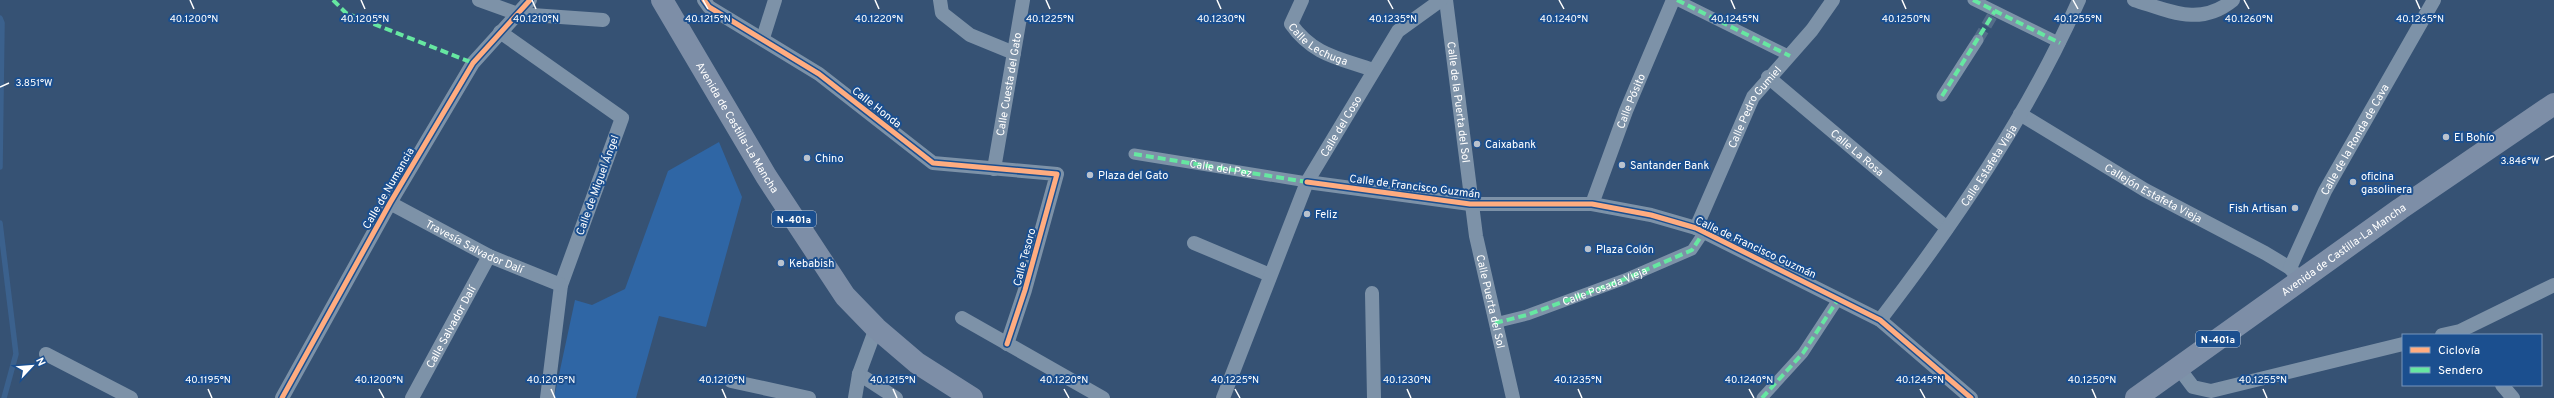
<svg xmlns="http://www.w3.org/2000/svg" width="2554" height="398" font-family="Overpass,sans-serif">
  <style>
    .green { fill: #2f66a5 }
    .lines { fill: none; stroke-linecap: round; stroke-linejoin: round }
    .stream { stroke: #3b618d; stroke-width: 5.5 }
    .pedestrian-tunnel { stroke: #546c89; stroke-width: 11; stroke-dasharray: 11 5.5; stroke-linecap: butt }
    .pedestrian { stroke: #7d92a8; stroke-width: 11 }
    .minor { stroke: #7d92a8; stroke-width: 14 }
    .primary { stroke: #7d8ea7; stroke-width: 22 }
    .quiet { stroke: #66e7a1; stroke-width: 4; stroke-dasharray: 8 4; stroke-linecap: butt }
    .cycleway-casing { stroke: #1b4f8f; stroke-width: 8 }
    .cycleway { stroke: #ffac80; stroke-width: 5 }
    .ticks { fill: none; stroke: #fff; stroke-width: 1.5 }
    .poi-dot { fill: #b9c2ce; stroke: #1b4f8f; stroke-width: 1.5 }
    .labels { text-anchor: middle; stroke-width: 4; stroke-linejoin: round; paint-order: stroke }
    .shield { fill: #1b4f8f; stroke: #bbcadd; stroke-width: 1 }
    .shield-label { font-size: 10px; font-weight: bold; fill: #fff }
    .street-label { font-size: 11px; fill: #fff; stroke: #1b4f8f }
    .poi-label { font-size: 11px; fill: #fff; stroke: #1b4f8f; text-anchor: start }
    .ticks-label { font-size: 10px; text-anchor: middle; fill: #fff; stroke: #1b4f8f; stroke-width: 4; stroke-linejoin: round; paint-order: stroke }
  </style>
  <rect width="100%" height="100%" fill="#365274"/>
  <path class="green" d="M719 142 742 197 706 327 659 316 636 398H554L575 300 592 305 625 289 668 171Z"/>
  <g class="lines">
    <g class="stream">
      <path d="M0 18 2 23 0 167"/>
      <path d="M0 223 16 354 4 398"/>
    </g>
    <path class="pedestrian-tunnel" d="M1978 40 1995 11"/>
    <g class="pedestrian">
      <path d="M1677 0 1790 56"/>
      <path d="M1973 0 2060 43"/>
      <path d="M1942 96 1978 40"/>
      <path d="M1134 154 1307 182"/>
      <path d="M1495 323 1527 315 1625 279 1692 250 1704 232"/>
      <path d="M1762 398 1803 353 1839 298"/>
    </g>
    <g class="minor">
      <path d="M479 0 518 14 603 20"/>
      <path d="M704 0 709 7 819 74 933 163 1057 174 1025 290 1007 344"/>
      <path d="M940 0 942 13 970 35 1014 53"/>
      <path id="s1" d="M1302 0 1291 24C1313 55 1339 58 1373 70"/>
      <path id="s2" d="M1446 0 1476 236 1513 398"/>
      <path d="M2134 0C2170 11 2200 27 2233 0"/>
      <path d="M500 32 622 118 561 285 547 398"/>
      <path d="M763 38 775 0"/>
      <path id="s3" d="M1768 77 1947 228"/>
      <path id="s4" d="M2020 114 2145 190 2265 253 2290 268 2301 281"/>
      <path id="s5" d="M994 169 1023 0"/>
      <path d="M1307 182 1470 204H1592L1651 215 1696 228 1880 320 1971 398"/>
      <path id="s6" d="M390 203 489 256 561 285"/>
      <path id="s7" d="M1592 204 1626 111 1673 0"/>
      <path id="s8" d="M1696 228 1753 97 1812 30 1833 0"/>
      <path d="M1194 243 1270 275"/>
      <path id="s9" d="M2290 268 2325 191 2434 0"/>
      <path d="M1372 293 1374 398"/>
      <path d="M962 318 1103 398"/>
      <path id="s10" d="M1880 320C1956 221 2028 115 2079 0"/>
      <path d="M876 328 859 374 896 398"/>
      <path d="M2442 335 2460 331 2554 285"/>
      <path d="M46 354 131 398"/>
      <path d="M2178 367 2193 387 2211 391 2403 344"/>
      <path d="M731 381 809 398"/>
      <path d="M2502 385 2513 398"/>
      <path d="M282 398 390 203 473 63 530 0"/>
      <path id="s11" d="M412 398 489 256"/>
      <path d="M855 398 859 374"/>
      <path id="s12" d="M1223 398 1307 182 1398 31 1441 0"/>
    </g>
    <g class="primary">
      <path id="s13" d="M662 0 766 176 845 296 876 328 917 363 972 398"/>
      <path id="s14" d="M2136 398 2400 209 2554 104"/>
    </g>
    <g class="quiet">
      <path d="M333 0 346 13 473 63"/>
      <path d="M1677 0 1790 56"/>
      <path d="M1973 0 2060 43"/>
      <path d="M1942 96 1995 11"/>
      <path id="s15" d="M1134 154 1307 182"/>
      <path id="s16" d="M1495 323 1527 315 1625 279 1692 250 1704 232"/>
      <path d="M1762 398 1803 353 1839 298"/>
    </g>
    <g class="cycleway-casing">
      <g id="cycleway">
        <path d="M704 0 709 7 819 74 933 163 1057 174 1025 290 1007 344"/>
        <path d="M1307 182 1470 204H1592L1651 215 1696 228 1880 320 1971 398"/>
        <path d="M282 398 390 203 473 63 530 0"/>
      </g>
    </g>
    <use href="#cycleway" class="cycleway"/>
  </g>
  <path class="ticks" d="M190 0 194 9M361 0 365 9M532 0 536 9M703 0 708 9M875 0 879 9M1046 0 1050 9M1217 0 1221 9M1388 0 1393 9M1559 0 1564 9M1731 0 1735 9M1902 0 1906 9M2073 0 2078 9M2244 0 2249 9M2416 0 2420 9M0 87 9 83M2545 160 2554 156M208 389 212 398M379 389 384 398M551 389 555 398M722 389 726 398M893 389 897 398M1064 389 1069 398M1235 389 1240 398M1407 389 1411 398M1578 389 1582 398M1749 389 1754 398M1920 389 1925 398M2092 389 2096 398M2263 389 2267 398"/>
  <g class="poi-dot">
    <circle cx="2446" cy="137" r="4"/>
    <circle cx="1477" cy="144" r="4"/>
    <circle cx="807" cy="158" r="4"/>
    <circle cx="1622" cy="165" r="4"/>
    <circle cx="1090" cy="175" r="4"/>
    <circle cx="2353" cy="182" r="4"/>
    <circle cx="2295" cy="208" r="4"/>
    <circle cx="1307" cy="214" r="4"/>
    <circle cx="1588" cy="249" r="4"/>
    <circle cx="781" cy="263" r="4"/>
  </g>
  <g class="labels">
    <g class="shield">
      <rect x="772" y="211" width="44" height="16" rx="3"/>
      <rect x="2196" y="331" width="44" height="16" rx="3"/>
    </g>
    <g class="shield-label">
      <text x="794" y="223">N-401a</text>
      <text x="2218" y="343">N-401a</text>
    </g>
    <g class="street-label">
      <text dy="4" stroke="none"><textPath href="#s1" startOffset="61">Calle Lechuga</textPath></text>
      <text dy="4" stroke="none"><textPath href="#s5" startOffset="86">Calle Cuesta del Gato</textPath></text>
      <text dy="4" stroke="none"><textPath href="#s7" startOffset="110">Calle Pósito</textPath></text>
      <text dy="4" stroke="none"><textPath href="#s2" startOffset="103">Calle de la Puerta del Sol</textPath></text>
      <text transform="translate(877 107) rotate(38)" y="4">Calle Honda</text>
      <text dy="4" stroke="none"><textPath href="#s8" startOffset="135">Calle Pedro Gumiel</textPath></text>
      <text dy="4" stroke="none"><textPath href="#s12" startOffset="297">Calle del Coso</textPath></text>
      <text dy="4" stroke="none"><textPath href="#s13" startOffset="148">Avenida de Castilla-La Mancha</textPath></text>
      <text dy="4" stroke="none"><textPath href="#s9" startOffset="144">Calle de la Ronda de Cava</textPath></text>
      <text dy="4" stroke="none"><textPath href="#s3" startOffset="117">Calle La Rosa</textPath></text>
      <text dy="4" stroke="none"><textPath href="#s10" startOffset="189">Calle Estafeta Vieja</textPath></text>
      <text dy="4" stroke="none"><textPath href="#s15" startOffset="88">Calle del Pez</textPath></text>
      <text transform="translate(597 185) rotate(-70)" y="4">Calle de Miguel Ángel</text>
      <text transform="translate(1415 186) rotate(7)" y="4">Calle de Francisco Guzmán</text>
      <text transform="translate(388 188) rotate(-60)" y="4">Calle de Numancia</text>
      <text dy="4" stroke="none"><textPath href="#s4" startOffset="155">Callejón Estafeta Vieja</textPath></text>
      <text dy="4" stroke="none"><textPath href="#s6" startOffset="95">Travesía Salvador Dalí</textPath></text>
      <text transform="translate(1756 247) rotate(25)" y="4">Calle de Francisco Guzmán</text>
      <text dy="4" stroke="none"><textPath href="#s14" startOffset="255">Avenida de Castilla-La Mancha</textPath></text>
      <text transform="translate(1024 257) rotate(-75)" y="4">Calle Tesoro</text>
      <text dy="4" stroke="none"><textPath href="#s16" startOffset="116">Calle Posada Vieja</textPath></text>
      <text dy="4" stroke="none"><textPath href="#s2" startOffset="305">Calle Puerta del Sol</textPath></text>
      <text dy="4" stroke="none"><textPath href="#s11" startOffset="81">Calle Salvador Dalí</textPath></text>
    </g>
    <g class="poi-label">
      <text x="2454" y="141">El Bohío</text>
      <text x="1485" y="148">Caixabank</text>
      <text x="815" y="162">Chino</text>
      <text x="1630" y="169">Santander Bank</text>
      <text x="1098" y="179">Plaza del Gato</text>
      <text x="2361" y="180">oficina<tspan x="2361" dy="13">gasolinera</tspan></text>
      <text x="2287" y="212" text-anchor="end">Fish Artisan</text>
      <text x="1315" y="218">Feliz</text>
      <text x="1596" y="253">Plaza Colón</text>
      <text x="789" y="267">Kebabish</text>
    </g>
  </g>
  <g class="ticks-label">
    <text x="1393" y="22">40.1235°N</text>
    <text x="1564" y="22">40.1240°N</text>
    <text x="2420" y="22">40.1265°N</text>
    <text x="194" y="22">40.1200°N</text>
    <text x="365" y="22">40.1205°N</text>
    <text x="536" y="22">40.1210°N</text>
    <text x="708" y="22">40.1215°N</text>
    <text x="879" y="22">40.1220°N</text>
    <text x="1050" y="22">40.1225°N</text>
    <text x="1221" y="22">40.1230°N</text>
    <text x="1735" y="22">40.1245°N</text>
    <text x="2078" y="22">40.1255°N</text>
    <text x="2249" y="22">40.1260°N</text>
    <text x="1906" y="22">40.1250°N</text>
    <text x="34" y="86">3.851°W</text>
    <text x="2520" y="164">3.846°W</text>
    <text x="208" y="383">40.1195°N</text>
    <text x="379" y="383">40.1200°N</text>
    <text x="551" y="383">40.1205°N</text>
    <text x="722" y="383">40.1210°N</text>
    <text x="893" y="383">40.1215°N</text>
    <text x="1064" y="383">40.1220°N</text>
    <text x="1235" y="383">40.1225°N</text>
    <text x="1407" y="383">40.1230°N</text>
    <text x="1578" y="383">40.1235°N</text>
    <text x="1749" y="383">40.1240°N</text>
    <text x="1920" y="383">40.1245°N</text>
    <text x="2092" y="383">40.1250°N</text>
    <text x="2263" y="383">40.1255°N</text>
  </g>
  <rect x="2402" y="334" width="140" height="52" fill="#1b4f8f" stroke="#7695bc"/>
  <rect x="2410" y="347" width="20" height="6" fill="#ffac80" stroke="#7695bc"/>
  <text x="2438" y="354" font-size="12" fill="#ffffff">Ciclovía</text>
  <rect x="2410" y="367" width="20" height="6" fill="#66e7a1" stroke="#7695bc"/>
  <text x="2438" y="374" font-size="12" fill="#ffffff">Sendero</text>
  <g transform="translate(32 366) rotate(64)" stroke="#1b4f8f" stroke-width="3" paint-order="stroke">
  <path d="M0-3L7 15L0 10L-7 15Z" fill="#ffffff"/>
  <text y="-6" font-size="11" font-weight="bold" text-anchor="middle" fill="#ffffff">N</text>
  </g>
</svg>
